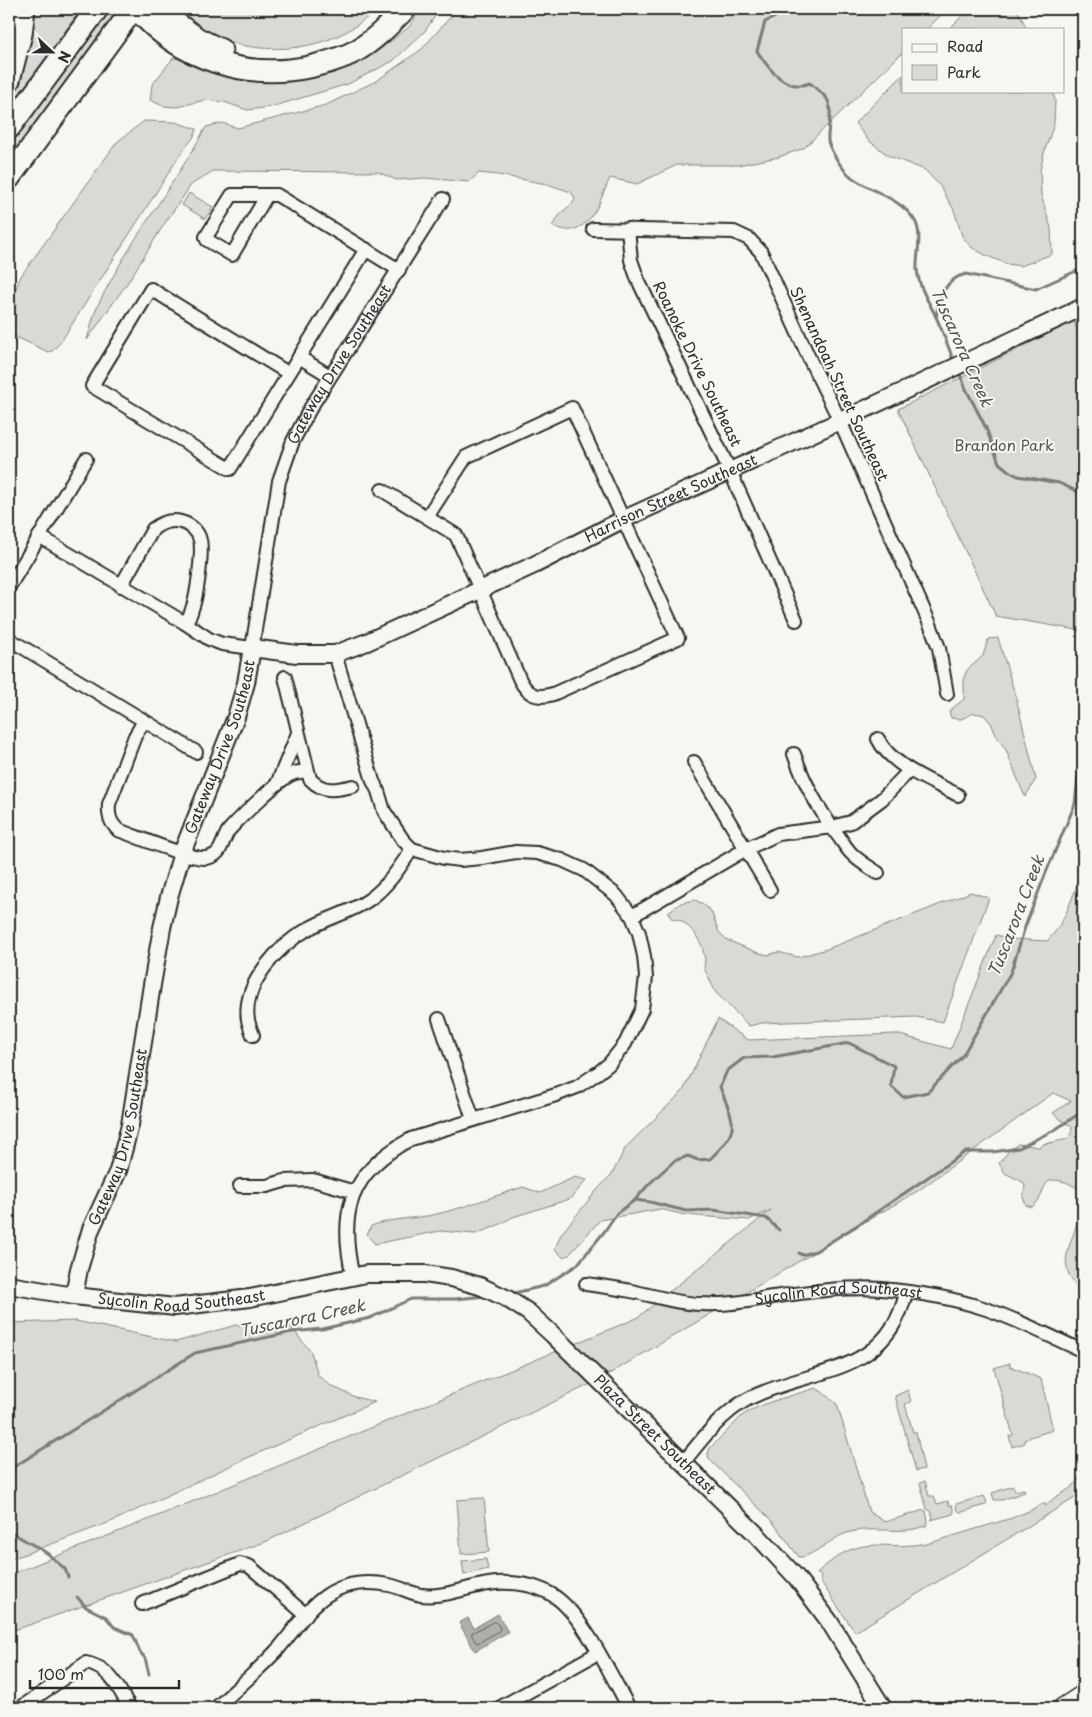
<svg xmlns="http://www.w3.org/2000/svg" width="1092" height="1717" font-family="'Playpen Sans',sans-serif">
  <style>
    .green { fill: #d9d9d5; stroke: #828280 }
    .water { fill: #aeaeab; stroke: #7a7a78 }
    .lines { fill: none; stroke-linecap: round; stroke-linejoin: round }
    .shore { stroke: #5f5f5e; stroke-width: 1 }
    .stream { stroke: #7a7a78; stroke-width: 3 }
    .street-casing { stroke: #2b2b2b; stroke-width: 16 }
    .secondary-casing { stroke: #2b2b2b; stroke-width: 20 }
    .primary-casing { stroke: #2b2b2b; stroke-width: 22 }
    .highway-casing { stroke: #2b2b2b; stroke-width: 25 }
    .street { stroke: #f6f6f2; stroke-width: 12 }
    .secondary { stroke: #f6f6f2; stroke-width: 16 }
    .primary { stroke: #f6f6f2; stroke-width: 19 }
    .highway { stroke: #f6f6f2; stroke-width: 21 }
    .labels { text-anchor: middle; stroke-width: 4; stroke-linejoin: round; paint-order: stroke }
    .street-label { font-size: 15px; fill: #2b2b2b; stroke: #f6f6f2 }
    .park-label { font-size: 15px; fill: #565656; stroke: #f6f6f2 }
    .water-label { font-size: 16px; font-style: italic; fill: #525251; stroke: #f6f6f2 }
  </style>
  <rect width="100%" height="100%" fill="#f6f6f2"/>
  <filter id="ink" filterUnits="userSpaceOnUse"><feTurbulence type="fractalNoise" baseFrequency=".02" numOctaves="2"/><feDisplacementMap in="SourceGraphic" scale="10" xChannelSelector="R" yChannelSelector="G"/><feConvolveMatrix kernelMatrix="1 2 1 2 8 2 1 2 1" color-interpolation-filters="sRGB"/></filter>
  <g filter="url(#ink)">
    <g class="green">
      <path d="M32 9H81L9 109V103L17 83Z"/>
      <path d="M103 9H124L9 165V137Z"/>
      <path d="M176 9H376C333 55 251 60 199 29 191 23 183 15 176 9Z"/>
      <path d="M421 9H440L425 31 393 61 348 84 271 107 247 110 224 102 204 100 178 107 163 106 150 100 152 85 173 58 183 59 239 78 288 82 333 72 375 53 409 27Z"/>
      <path d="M454 9H862L865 12 867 9H947L927 29H903V52L804 148 779 157 738 165H677L637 184 610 178C601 197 595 224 572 230 566 231 558 228 552 226L562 212 573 203 575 198 571 192 547 184 498 175 479 173 469 182 425 178 396 180 378 172 213 171 191 185 163 226 128 282 87 340C90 329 93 317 97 307 127 244 172 189 206 127L222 123 238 128 326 105 376 81 422 49 452 15Z"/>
      <path d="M969 9H1017L1027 29H949Z"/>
      <path d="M903 75V91H1053L1055 101 1054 124 1044 153 1040 171 1041 195 1051 228 1052 254 1021 266 1007 264 985 255 971 247 962 236 954 210 940 186 925 170 889 156 868 140 855 123Z"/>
      <path d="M144 121 175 122 197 129 193 138 180 155 60 343 52 351 48 352 14 336 9 326V305L21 276 117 142Z"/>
      <path d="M189 193 213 207 205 219 182 205Z"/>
      <path d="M1074 321 1083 350V631L996 616 898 409Z"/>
      <path d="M998 638 1015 694 1036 779 1025 797 1006 750 996 735 991 723 984 715 974 713 961 719 951 718 949 711 964 699V677L967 670 983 656 988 639Z"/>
      <path d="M1083 872V1288L1078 1289C1058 1264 1068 1252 1076 1226 1079 1214 1081 1203 1080 1191 1071 1183 1063 1180 1050 1180 1040 1188 1044 1199 1032 1207L1026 1205 1023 1197 1025 1187 1023 1182 1005 1173 999 1163 1009 1151 1018 1144 1039 1147 1044 1144 1068 1139 1071 1134 1072 1126 1065 1123 1053 1113 1071 1101 1053 1093 919 1190 599 1380 265 1542 9 1632V1575L150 1519 637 1318 771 1210 749 1220 685 1215 660 1209 600 1220 569 1255 563 1257 555 1249 561 1234 597 1190 612 1174 626 1147 683 1091 718 1019 748 1040 896 1034 951 1049 996 935 1012 939 1047 941C1067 922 1071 896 1083 872Z"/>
      <path d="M971 892 989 898 943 1022 916 1017 762 1023 749 1026 716 993 704 968 705 960 702 946 694 932 682 921 671 918 668 912 681 903 695 900 703 904 711 911 719 932 727 940 756 952 768 955 778 952 798 957 827 949Z"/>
      <path d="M575 1177 587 1180 570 1199 513 1217 494 1227 475 1234 440 1231 375 1244 367 1235 371 1226C392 1218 415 1219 437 1214 466 1207 494 1196 523 1187L540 1193Z"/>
      <path d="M76 1321 176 1342 236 1325 290 1326 311 1352 318 1375 331 1386 355 1397 375 1402 247 1458 113 1521 9 1560V1323Z"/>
      <path d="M1010 1363V1366L1041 1379 1053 1430 1030 1437V1438L1024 1440 1025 1443 1012 1447 1009 1436 1013 1435 994 1368Z"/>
      <path d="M816 1388 822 1392 837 1404 869 1512 885 1522 924 1510 926 1511 928 1521 926 1526C919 1527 915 1530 907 1530 886 1532 865 1526 844 1534 833 1538 810 1558 799 1557L771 1520 709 1459 708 1454 710 1448 743 1415 751 1410 773 1401Z"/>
      <path d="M908 1390 911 1402 905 1404 913 1432H916L924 1469 916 1471 895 1396Z"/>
      <path d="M1083 1471V1493L855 1632 821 1582 820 1574H817C820 1569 825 1566 829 1563 862 1535 884 1550 921 1544L923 1545 1012 1518 1029 1511 1044 1503 1046 1506C1056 1492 1073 1494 1083 1471Z"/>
      <path d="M925 1481 929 1496H934L937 1504 948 1501 949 1505H952L954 1512 953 1514 931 1520 933 1518 931 1511 927 1509 920 1483Z"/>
      <path d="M1013 1486 1015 1491 1024 1489 1025 1492 1002 1500H994L992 1493Z"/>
      <path d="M984 1496 987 1502 985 1505 962 1512H960L957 1510 956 1504Z"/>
      <path d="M484 1498 489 1552 461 1554 457 1500Z"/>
      <path d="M486 1559 488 1569 464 1575 462 1561Z"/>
    </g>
    <path class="water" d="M498 1614 508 1632 475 1651 459 1623 468 1618 474 1628Z"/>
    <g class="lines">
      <path class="shore" d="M494 1622 497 1623 500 1628 499 1631 478 1643 476 1642 472 1636V1633Z"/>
      <g class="stream">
        <path d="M792 9 765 22 757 51C768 68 786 93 810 83 815 88 823 93 827 99 834 110 827 129 828 140 828 146 838 162 842 167 858 190 898 193 915 221 923 235 916 255 917 270 919 289 930 303 937 319 943 333 949 348 954 362"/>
        <path d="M936 317C939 297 945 279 966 274L1036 289 1083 268"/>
        <path d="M958 370 966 389 986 428 999 463 1010 472 1018 476 1059 483 1083 494"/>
        <path d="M635 1200 650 1202 686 1211 713 1210 766 1218 779 1230"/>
        <path d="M799 1253 802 1255 816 1251 859 1224 965 1152H993L1019 1148 1056 1129 1083 1111"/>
        <path d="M510 1294 544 1286 577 1265 604 1232 617 1213 635 1200 649 1184 674 1161 688 1156 698 1160 710 1159C742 1129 734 1124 720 1087L727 1071 744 1058 773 1057 849 1043 894 1066 891 1086 903 1097 928 1092 963 1055 1011 972 1025 927 1045 875 1075 804 1083 733"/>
        <path d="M9 1470 195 1353 292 1332 322 1329 370 1318 411 1299H455L486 1296"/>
        <path d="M9 1531 47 1553 65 1569 68 1577"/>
        <path d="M77 1597 86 1607 106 1617 114 1627 133 1635 140 1652 145 1658 149 1674"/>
      </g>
      <g class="street-casing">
        <g id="street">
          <path d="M232 195H267L232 255 207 240 206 237Z"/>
          <path d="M267 195H277L399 270"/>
          <path d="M593 229 734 232 749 239 761 252 810 360 840 421 930 624 939 648 947 694"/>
          <path d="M628 229 631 260 638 280 730 471 796 620"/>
          <path d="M299 357 330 376"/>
          <path d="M288 373 151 289 92 386 230 469 366 249"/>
          <path d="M382 490 456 535 520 680C528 695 537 699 553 694L678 638 572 408 466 457 427 517"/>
          <path id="s1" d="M39 536 185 623 209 639 222 644 252 648 279 481 293 441 311 407 443 199"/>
          <path d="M121 586 153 529C161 523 170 519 181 522 190 524 198 531 200 540 203 551 197 597 192 609 191 614 188 619 185 623"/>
          <path d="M9 587 86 459"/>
          <path d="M9 639 196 752"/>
          <path d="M335 654 373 781 378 791 384 811 403 840 412 849 444 858 460 860 482 858 516 852 537 853 562 860 584 870 616 895 632 916 639 933 644 956 646 977 642 1009 625 1044 609 1064 599 1072 577 1087 556 1095 411 1139C349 1172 338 1213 353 1277"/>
          <path d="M285 677 310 779C323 793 336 790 353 786"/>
          <path d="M144 721 135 736 109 804C108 816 110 822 118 830 136 836 191 860 206 858 223 856 221 841 229 830 239 819 279 779 292 774 296 772 302 772 307 771"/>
          <path d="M878 739C891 766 933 782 958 795"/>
          <path d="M794 754C805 785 817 806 836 833 842 840 846 849 853 855 860 862 869 867 878 873"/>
          <path d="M694 762 770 890"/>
          <path d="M277 784 298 733"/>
          <path d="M632 916 746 849 778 834 832 827 851 822 882 799 909 771"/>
          <path d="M439 1019 473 1119"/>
          <path d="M253 1035C251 1030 249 1025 248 1020 242 984 279 945 308 929 328 917 351 913 370 899 388 886 400 867 412 849"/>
          <path d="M240 1186H267L284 1181 313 1180 355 1192"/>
          <path id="s2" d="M586 1284C601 1286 616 1288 631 1291 660 1297 685 1306 716 1304 735 1304 754 1300 772 1297 808 1292 846 1286 882 1289 916 1292 953 1298 986 1309 1019 1320 1051 1337 1083 1351"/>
          <path d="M683 1463C701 1440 722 1413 748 1399 810 1367 886 1378 906 1293"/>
          <path d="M142 1604 240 1564 249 1566 255 1571 306 1615"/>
          <path d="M20 1708 86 1663C111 1668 118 1688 130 1708"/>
          <path d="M216 1708C237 1688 259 1670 279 1648 294 1631 307 1608 327 1595 345 1583 367 1581 389 1585 400 1587 410 1593 421 1595 447 1598 471 1585 496 1583 515 1582 537 1585 554 1596 583 1615 612 1677 629 1708"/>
          <path d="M499 1708 598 1653"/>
        </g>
      </g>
      <g class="secondary-casing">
        <g id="secondary">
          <path id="s3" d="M9 1285 74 1296 175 1307 250 1298 366 1274H425L451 1278 480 1286 506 1298 528 1312 553 1335 757 1535 796 1577 829 1621 883 1708"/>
          <path id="s4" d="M74 1296 79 1269 91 1229 118 1171 130 1125 152 985 162 928 169 897 182 853 236 717 246 683 252 648 297 654H335L367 642 534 565 624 519 840 421 1083 307"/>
        </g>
      </g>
      <g class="primary-casing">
        <path id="primary" d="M1063 1708 1083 1695"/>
      </g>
      <g class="highway-casing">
        <g id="highway">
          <path d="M137 9C180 59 245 80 309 67 325 63 341 59 356 51 375 40 390 24 405 9"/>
          <path d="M165 15 198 39 221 50"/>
          <path d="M9 80 21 34 24 9"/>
          <path d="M9 128 97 9"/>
          <path d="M9 178 133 9"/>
        </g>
      </g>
      <use href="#street" class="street"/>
      <use href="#secondary" class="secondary"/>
      <use href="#primary" class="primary"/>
      <use href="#highway" class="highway"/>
    </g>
  </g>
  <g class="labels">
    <g class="street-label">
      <text transform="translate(697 364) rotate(64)" y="5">Roanoke Drive Southeast</text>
      <text dy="5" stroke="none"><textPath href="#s1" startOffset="544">Gateway Drive Southeast</textPath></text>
      <text transform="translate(839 384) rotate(65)" y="5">Shenandoah Street Southeast</text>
      <text dy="5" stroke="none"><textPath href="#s4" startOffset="1129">Harrison Street Southeast</textPath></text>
      <text dy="5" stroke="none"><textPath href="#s4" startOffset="571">Gateway Drive Southeast</textPath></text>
      <text dy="5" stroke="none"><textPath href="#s4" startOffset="166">Gateway Drive Southeast</textPath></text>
      <text dy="5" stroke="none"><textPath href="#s3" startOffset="174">Sycolin Road Southeast</textPath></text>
      <text dy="5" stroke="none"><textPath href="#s2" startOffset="255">Sycolin Road Southeast</textPath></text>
      <text dy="5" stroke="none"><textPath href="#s3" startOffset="708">Plaza Street Southeast</textPath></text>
    </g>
    <g class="park-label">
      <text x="1004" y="451">Brandon Park</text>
    </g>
    <g class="water-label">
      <text transform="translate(962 347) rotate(66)" y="6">Tuscarora Creek</text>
      <text transform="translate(1016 916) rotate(-69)" y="6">Tuscarora Creek</text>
      <text transform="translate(302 1318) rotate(-12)" y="6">Tuscarora Creek</text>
    </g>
  </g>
  <rect width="1092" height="1717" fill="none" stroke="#f6f6f2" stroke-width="30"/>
  <rect x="15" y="15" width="1062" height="1687" fill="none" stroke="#2b2b2b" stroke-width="2" filter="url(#ink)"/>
  <rect x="902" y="28" width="162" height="65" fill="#f6f6f2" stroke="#a5a5a2"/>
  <rect x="912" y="44" width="25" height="8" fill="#f6f6f2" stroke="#a5a5a2"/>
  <text x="947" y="52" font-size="15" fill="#2b2b2b">Road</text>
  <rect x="912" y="65" width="25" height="15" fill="#d9d9d5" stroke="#a5a5a2"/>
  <text x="947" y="78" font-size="15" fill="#2b2b2b">Park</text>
  <g transform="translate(52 52) rotate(112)" stroke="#f6f6f2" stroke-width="4" paint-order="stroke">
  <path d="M0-4L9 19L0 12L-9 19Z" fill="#2b2b2b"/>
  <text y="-8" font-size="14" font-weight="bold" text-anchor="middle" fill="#2b2b2b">N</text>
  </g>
  <path d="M30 1680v8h149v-8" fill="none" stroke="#2b2b2b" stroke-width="2.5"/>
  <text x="38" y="1680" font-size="15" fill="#2b2b2b" stroke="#f6f6f2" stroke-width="4" paint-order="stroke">100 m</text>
</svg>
